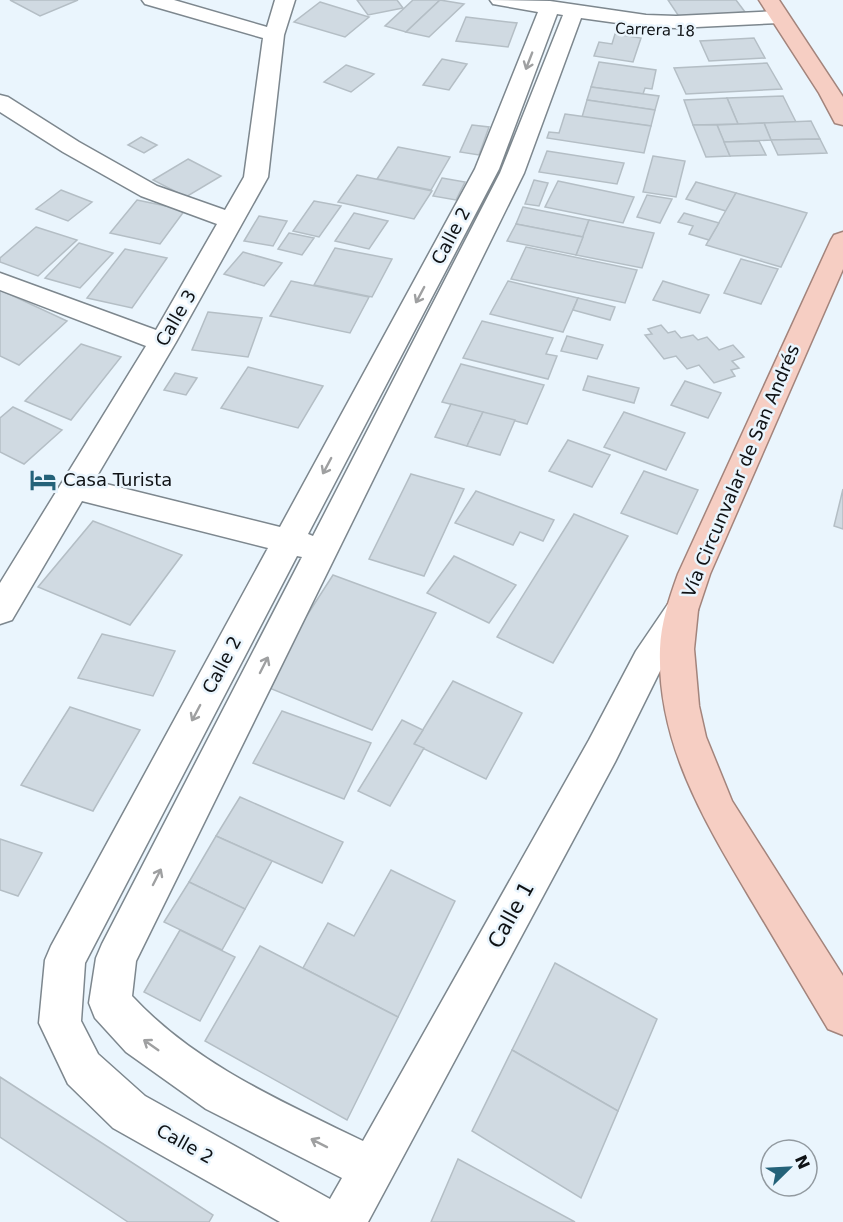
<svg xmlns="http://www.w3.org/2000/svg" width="843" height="1222" font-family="'DejaVu Sans',sans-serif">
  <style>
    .building { fill: #d0dae2; stroke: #b4bec5; stroke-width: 1.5 }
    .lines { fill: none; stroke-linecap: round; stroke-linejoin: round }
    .minor-casing { stroke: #7d878e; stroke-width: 3 }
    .trunk-casing { stroke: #a3847c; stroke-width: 3 }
    .minor { fill: #fff; fill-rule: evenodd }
    .trunk { fill: #f6cec3; fill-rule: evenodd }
    .oneway { stroke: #9fa0a1 }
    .labels { text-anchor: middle; stroke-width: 5; stroke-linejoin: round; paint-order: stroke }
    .far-street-label { font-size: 15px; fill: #0f1215; stroke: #eaf5fd }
    .street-label { font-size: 18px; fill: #0f1215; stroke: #eaf5fd }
    .poi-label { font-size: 18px; fill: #0f1215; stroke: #eaf5fd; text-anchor: start }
    .near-street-label { font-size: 21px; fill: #0f1215; stroke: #eaf5fd }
  </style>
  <rect width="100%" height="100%" fill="#eaf5fd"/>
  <g class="building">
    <path d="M10 0H78L40 16Z"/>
    <path d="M357 0H397L403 8 368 15Z"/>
    <path d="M413 0H440L406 32 385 26Z"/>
    <path d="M440 0 464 4 429 37 406 32Z"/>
    <path d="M668 0H736L745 12 680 18Z"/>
    <path d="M320 2 369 17 345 37 294 22Z"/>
    <path d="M466 17 517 23 508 47 456 41Z"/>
    <path d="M615 34 641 38 633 62 594 56 599 42 612 44Z"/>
    <path d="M754 38 765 58 709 61 700 41Z"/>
    <path d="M442 59 467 64 449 90 423 85Z"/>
    <path d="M599 62 656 70 652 89 645 88 643 94 591 87Z"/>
    <path d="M767 63 782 89 686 94 674 68Z"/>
    <path d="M346 65 374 74 351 92 324 82Z"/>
    <path d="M591 87 659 96 655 110 587 100Z"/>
    <path d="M783 96 796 122 738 124 727 98Z"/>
    <path d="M727 98 738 124 693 125 684 100Z"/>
    <path d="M587 100 655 110 651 126 582 117Z"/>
    <path d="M565 114 651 126 644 153 547 138 549 132 559 133Z"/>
    <path d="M811 121 820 139 771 140 764 123Z"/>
    <path d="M764 123 771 140 724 142 717 125Z"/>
    <path d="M472 125 489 127 479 155 460 152Z"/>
    <path d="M693 125H717L730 156 706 157Z"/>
    <path d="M141 137 157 145 144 153 128 145Z"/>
    <path d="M820 139 827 153 778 155 771 140Z"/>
    <path d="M759 141 766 155 730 156 724 142Z"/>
    <path d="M398 147 450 157 431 190 377 179Z"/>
    <path d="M547 151 624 163 617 184 539 172Z"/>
    <path d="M653 156 685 161 676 197 643 192Z"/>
    <path d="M188 159 221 176 186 197 153 180Z"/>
    <path d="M357 175 432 191 414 219 338 202Z"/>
    <path d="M442 178 465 182 456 200 433 196Z"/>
    <path d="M534 180 548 183 539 206 525 204Z"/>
    <path d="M558 181 634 197 623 223 545 207Z"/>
    <path d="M696 182 736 193 726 211 686 199Z"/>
    <path d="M61 190 92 202 68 221 36 209Z"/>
    <path d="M736 193 807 213 781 267 706 245Z"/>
    <path d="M647 195 672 199 660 223 637 217Z"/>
    <path d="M137 200 185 210 160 244 110 233Z"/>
    <path d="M314 201 341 206 319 237 293 231Z"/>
    <path d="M523 207 589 220 583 237 516 224Z"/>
    <path d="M354 213 388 221 369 249 335 241Z"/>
    <path d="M684 213 719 223 709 240 689 234 693 226 678 222Z"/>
    <path d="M259 216 287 221 273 246 244 241Z"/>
    <path d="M589 220 654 233 642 268 576 255Z"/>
    <path d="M516 224 583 237 576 255 507 241Z"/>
    <path d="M36 227 77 240 38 276 0 262V258Z"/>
    <path d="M289 233 314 238 302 255 278 249Z"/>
    <path d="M79 243 113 253 80 288 45 278Z"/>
    <path d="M526 247 637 270 625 303 511 279Z"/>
    <path d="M335 248 392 259 372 297 314 285Z"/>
    <path d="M125 249 167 258 132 308 87 298Z"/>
    <path d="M243 252 282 263 264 286 224 274Z"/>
    <path d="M741 259 778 269 761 304 724 293Z"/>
    <path d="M291 281 369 297 350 333 270 316Z"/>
    <path d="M508 281 578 298 563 332 490 314Z"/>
    <path d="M663 281 709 295 700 313 653 300Z"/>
    <path d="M0 290 67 321 19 365 0 356Z"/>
    <path d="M578 298 615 307 610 320 573 310Z"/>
    <path d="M208 312 262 318 248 357 192 350Z"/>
    <path d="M482 321 553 338 546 354 557 356 548 379 463 358Z"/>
    <path d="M661 325 668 333 675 331 681 338 693 335 698 340 707 337 719 350 733 345 744 357 732 361 739 368 731 370 735 376 714 383 699 365 687 369 676 356 664 359 645 335 652 334 648 329Z"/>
    <path d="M567 336 603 345 597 359 561 351Z"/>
    <path d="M81 344 121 357 71 420 25 401Z"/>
    <path d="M461 364 544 385 527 424 442 402Z"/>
    <path d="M248 367 323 386 298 428 221 408Z"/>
    <path d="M175 373 197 378 186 395 164 390Z"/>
    <path d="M588 376 639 388 634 403 583 390Z"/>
    <path d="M685 381 721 393 708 418 671 405Z"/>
    <path d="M451 404 483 412 467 446 435 437Z"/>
    <path d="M13 407 62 430 24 464 0 452V418Z"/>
    <path d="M483 412 515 420 500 455 467 446Z"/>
    <path d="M624 412 685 433 666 470 604 447Z"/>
    <path d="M568 440 610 455 592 487 549 471Z"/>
    <path d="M644 471 698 490 677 534 621 513Z"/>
    <path d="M411 474 464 489 424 576 369 559Z"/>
    <path d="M843 489V529L834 526Z"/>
    <path d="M476 491 554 520 543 541 520 532 513 545 455 523Z"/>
    <path d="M574 514 628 536 553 663 497 637Z"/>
    <path d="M93 521 182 555 130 625 38 587Z"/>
    <path d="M454 556 516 585 489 623 427 593Z"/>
    <path d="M333 575 436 613 372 730 262 685Z"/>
    <path d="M102 634 175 651 153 696 78 678Z"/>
    <path d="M453 681 522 713 486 779 414 744Z"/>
    <path d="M70 707 140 730 93 811 21 785Z"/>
    <path d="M282 711 371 743 344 799 253 763Z"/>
    <path d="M402 720 423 730 414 744 424 748 390 806 358 791Z"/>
    <path d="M240 797 343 842 322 883 216 836Z"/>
    <path d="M216 836 272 861 245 909 189 882Z"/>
    <path d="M0 839 42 853 18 896 0 890Z"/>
    <path d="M391 870 455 901 398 1017 303 968 328 923 354 936Z"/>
    <path d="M189 882 245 909 222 950 164 922Z"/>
    <path d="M180 930 235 957 200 1021 144 992Z"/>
    <path d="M260 946 398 1017 347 1120 205 1041Z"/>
    <path d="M555 963 657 1019 618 1111 512 1050Z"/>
    <path d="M512 1050 618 1111 581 1198 472 1131Z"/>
    <path d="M0 1077 213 1215 209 1222H128L0 1137Z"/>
    <path d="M458 1159 575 1222H431Z"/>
  </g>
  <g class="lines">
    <g class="minor-casing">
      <path id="minor" d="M142 0H174L267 27 275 0H295L284 35 268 177 176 342 94 481 280 527 475 169 538 12 493 4 490 0 550 1 646 15 676 16 779 11 786 13 789 17 786 21 779 23 676 28 646 27 581 18 524 173 136 961 132 996C195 1064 281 1101 363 1141L589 740 636 651 670 601 682 597 694 601 698 610 660 671 615 762 368 1222H280L113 1128 68 1084 39 1023 45 960 51 946 268 548 82 501 12 620 0 624V583L146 346 0 290V273L156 330 217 224 141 196 63 152 0 112V95L8 97 79 142 157 186 225 210 244 177 263 38 145 4ZM557 14 563 15 500 173 313 536 308 534 499 169ZM297 556 302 557 102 944 96 958 89 1003 95 1018 126 1052 206 1109 342 1178 330 1199 145 1096 98 1054 81 1021 85 963Z"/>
    </g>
    <g class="trunk-casing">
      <g id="trunk">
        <path d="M759 0H779L843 97V125L835 123 819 93Z"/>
        <path d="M843 232V269L710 574 698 610 694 649 699 706 706 737 732 801 843 976V1035L828 1029C803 987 778 945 753 903 706 824 657 745 660 649 661 623 669 599 678 574L831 240 834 235Z"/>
      </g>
    </g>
    <use href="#minor" class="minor"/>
    <use href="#trunk" class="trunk"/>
  </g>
  <defs><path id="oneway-shaft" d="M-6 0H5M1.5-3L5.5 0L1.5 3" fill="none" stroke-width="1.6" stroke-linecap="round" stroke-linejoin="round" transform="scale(1.5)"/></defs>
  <g class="oneway">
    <use href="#oneway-shaft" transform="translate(529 61) rotate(111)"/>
    <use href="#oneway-shaft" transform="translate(420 295) rotate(118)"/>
    <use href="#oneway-shaft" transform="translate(327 466) rotate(118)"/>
    <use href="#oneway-shaft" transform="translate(264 665) rotate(-63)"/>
    <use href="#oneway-shaft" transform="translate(196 713) rotate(118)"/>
    <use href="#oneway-shaft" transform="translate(157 877) rotate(-63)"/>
    <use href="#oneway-shaft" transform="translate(151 1045) rotate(-145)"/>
    <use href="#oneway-shaft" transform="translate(319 1143) rotate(-153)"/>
  </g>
  <defs>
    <g id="hotel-bare" transform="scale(2.07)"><path d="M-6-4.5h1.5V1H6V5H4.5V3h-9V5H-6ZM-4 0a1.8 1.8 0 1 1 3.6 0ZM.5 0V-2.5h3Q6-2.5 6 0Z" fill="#246279" stroke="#eaf5fd" stroke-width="2.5" paint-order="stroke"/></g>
  </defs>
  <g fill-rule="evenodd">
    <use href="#hotel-bare" x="43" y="480"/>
  </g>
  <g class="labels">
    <g class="far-street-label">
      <text transform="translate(655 30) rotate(2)" y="5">Carrera 18</text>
    </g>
    <g class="street-label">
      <text transform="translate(451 236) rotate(-62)" y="6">Calle 2</text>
      <text transform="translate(176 318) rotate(-60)" y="6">Calle 3</text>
      <text transform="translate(741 471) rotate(-67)" y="6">Vía Circunvalar de San Andrés</text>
      <text transform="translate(222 665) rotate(-62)" y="6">Calle 2</text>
      <text transform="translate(185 1144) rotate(29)" y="6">Calle 2</text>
    </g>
    <g class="poi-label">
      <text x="63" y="486">Casa Turista</text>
    </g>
    <g class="near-street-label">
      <text transform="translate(511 915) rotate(-61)" y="7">Calle 1</text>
    </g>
  </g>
  <g transform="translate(789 1168) rotate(66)"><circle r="28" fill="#eaf5fd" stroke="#929aa0" stroke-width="1.5"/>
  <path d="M0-4.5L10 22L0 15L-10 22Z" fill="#246279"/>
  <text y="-9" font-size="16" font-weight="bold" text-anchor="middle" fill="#0f1215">N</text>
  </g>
</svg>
